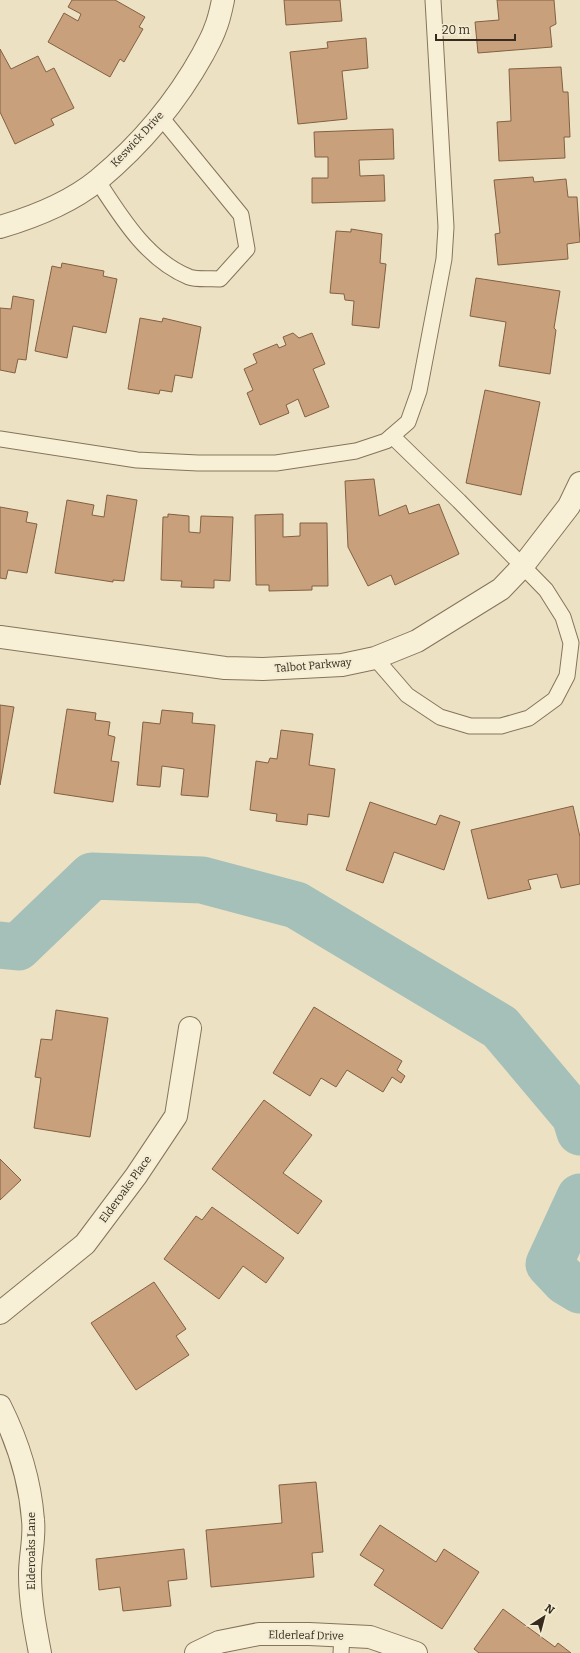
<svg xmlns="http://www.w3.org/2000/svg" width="580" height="1653" font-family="Bitter,serif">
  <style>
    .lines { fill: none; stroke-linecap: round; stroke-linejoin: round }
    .river { stroke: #a5bfb9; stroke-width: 47 }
    .building { fill: #c8a07b; stroke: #836042 }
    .service-casing { stroke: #85745b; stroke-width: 17 }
    .minor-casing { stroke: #85745b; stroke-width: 24 }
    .service { stroke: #f7efd6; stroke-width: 15 }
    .minor { stroke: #f7efd6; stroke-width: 22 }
    .labels { text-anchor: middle; stroke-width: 3.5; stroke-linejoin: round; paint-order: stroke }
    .street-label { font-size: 11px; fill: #362b1e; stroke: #f4ecd2 }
  </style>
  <rect width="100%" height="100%" fill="#ece2c3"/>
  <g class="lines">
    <g class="river">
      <path d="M0 945 18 947 92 876 202 880 296 905 500 1027 575 1116 580 1132"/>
      <path d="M580 1197 549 1264 565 1281 580 1290"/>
    </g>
  </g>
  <g class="building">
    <path d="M72 0H115L145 17 139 27 143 29 124 62 120 59 110 77 48 42 64 13 78 21 81 14 68 7Z"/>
    <path d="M284 0H340L342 21 286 25Z"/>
    <path d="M497 0H554L556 24 550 27 552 47 478 53 475 22 499 20Z"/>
    <path d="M366 38 368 68 342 71 347 119 298 124 290 52 328 48 327 42Z"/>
    <path d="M0 49 11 69 38 56 46 72 54 68 74 108 51 119 54 125 15 144 0 112Z"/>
    <path d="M561 67 563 92H568L570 137H564L565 158 499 161 497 122 511 121 509 69Z"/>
    <path d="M393 129 394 159 359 160 360 176 384 175 385 201 312 203V178H328V157H315L314 132Z"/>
    <path d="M533 177 534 182 566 179 568 197H577L580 242 567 244 568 259 498 265 495 234 500 233 494 180Z"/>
    <path d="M351 229 382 234 380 263 386 264 379 328 352 325 354 301 345 300 344 294 330 293 336 231 351 232Z"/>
    <path d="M62 263 104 271 103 276 117 279 106 333 73 326 67 358 35 351 52 266 61 268Z"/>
    <path d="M476 278 560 291 554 328 556 330 550 374 499 366 506 322 470 316Z"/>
    <path d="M13 296 34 300 26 360 18 359 15 373 0 370V308L11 309Z"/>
    <path d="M140 318 162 322 163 318 201 327 192 378 175 375 172 392 160 390 159 394 128 389Z"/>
    <path d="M293 333 299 338 312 333 325 364 313 369 329 407 305 417 298 399 286 405 289 413 260 425 247 393 253 390 244 369 257 363 253 354 277 344 279 348 286 345 283 337Z"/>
    <path d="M485 390 540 402 521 495 466 483Z"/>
    <path d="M374 479 379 516 406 505 409 514 439 504 459 554 395 585 391 575 368 586 348 547 345 481Z"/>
    <path d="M107 495 137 500 124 581 113 580V582L55 573 67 500 94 505 92 515 104 517Z"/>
    <path d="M0 507 28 512 26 522 37 524 27 573 8 570 6 579 0 578Z"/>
    <path d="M168 514 189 516V532L200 533 201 516 233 517 230 581 214 580V588L181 587 182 581 161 580 163 517H168Z"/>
    <path d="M283 514V537L300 536V523H327L328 586H312V590L269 591V585H256L255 515Z"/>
    <path d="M0 705 14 707 0 785Z"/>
    <path d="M67 709 96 713 95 720 110 722 108 735 115 737 111 761 119 762 113 802 54 793Z"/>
    <path d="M162 710 193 713 192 723 215 725 208 797 181 795 184 769 162 766 160 787 137 785 143 722 160 724Z"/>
    <path d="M281 730 313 734 309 765 335 769 329 817 308 814 307 825 276 821 277 814 250 810 256 761 268 763 270 758 277 759Z"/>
    <path d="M370 802 436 825 440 815 460 822 444 870 394 852 383 883 346 870Z"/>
    <path d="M573 806 580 837V884L561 888 557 874 528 880 531 889 488 899 471 830Z"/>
    <path d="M314 1007 402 1061 397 1070 405 1076 401 1083 392 1077 383 1092 347 1070 336 1087 321 1078 310 1096 273 1073Z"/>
    <path d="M56 1010 108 1018 90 1137 34 1128 41 1078 35 1077 41 1039 52 1040Z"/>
    <path d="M264 1100 312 1135 283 1173 322 1201 298 1234 212 1169Z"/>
    <path d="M0 1159 21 1180 0 1200Z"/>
    <path d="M212 1207 284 1258 266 1283 243 1266 219 1299 164 1259 196 1216 202 1220Z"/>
    <path d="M154 1282 186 1329 176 1336 189 1355 136 1390 91 1323Z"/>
    <path d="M316 1482 323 1552 312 1553 314 1577 211 1587 206 1530 282 1523 279 1485Z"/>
    <path d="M380 1525 436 1562 444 1549 479 1572 442 1629 374 1585 384 1570 360 1555Z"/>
    <path d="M184 1549 187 1579 168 1581 171 1606 123 1611 120 1587 99 1590 96 1559Z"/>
    <path d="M503 1609 555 1647 558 1643 571 1653H479L474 1649Z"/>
  </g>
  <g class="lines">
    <g class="service-casing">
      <g id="service">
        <path d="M97 180C121 217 147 260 189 277 197 280 211 278 220 279L247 249 241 215 160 116"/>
        <path d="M0 439 137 460 198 463H276L356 451 386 441 408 422 419 391 444 259 446 227 433 0"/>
        <path d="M375 658 407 695 440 717 470 726H501L529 718 555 699 567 676 571 643 563 617 546 590 459 501 392 436"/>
        <path d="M341 1653 342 1636"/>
      </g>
    </g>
    <g class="minor-casing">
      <g id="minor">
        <path d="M0 227C34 217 70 203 98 180 140 145 177 101 203 54 207 46 212 38 215 29 219 20 221 10 223 0"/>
        <path d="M0 637 225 668 263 669 342 665 375 658 417 641 501 589 522 567 569 506 580 483"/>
        <path d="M0 1313 85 1244 136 1176 176 1116 190 1028"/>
        <path d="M0 1406C18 1442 30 1480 33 1520 35 1538 30 1556 30 1574 30 1601 35 1627 40 1653"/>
        <path d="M196 1653 219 1642 259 1634H309L370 1637 416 1653"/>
      </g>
    </g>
    <use href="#service" class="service"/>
    <use href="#minor" class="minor"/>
  </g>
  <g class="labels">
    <g class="street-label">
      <text transform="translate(137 139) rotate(-47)" y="4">Keswick Drive</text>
      <text transform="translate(313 665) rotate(-5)" y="4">Talbot Parkway</text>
      <text transform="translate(125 1189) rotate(-54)" y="4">Elderoaks Place</text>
      <text transform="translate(31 1551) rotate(-90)" y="4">Elderoaks Lane</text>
      <text transform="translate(306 1635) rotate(1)" y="4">Elderleaf Drive</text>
    </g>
  </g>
  <g transform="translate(544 1617) rotate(36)" stroke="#f4ecd2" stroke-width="3" paint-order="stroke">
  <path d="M0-3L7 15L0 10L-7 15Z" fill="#362b1e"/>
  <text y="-6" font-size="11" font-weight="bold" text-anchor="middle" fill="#362b1e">N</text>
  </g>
  <path d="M436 34v6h79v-6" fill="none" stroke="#362b1e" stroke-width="2"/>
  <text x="442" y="34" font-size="12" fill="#362b1e" stroke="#f4ecd2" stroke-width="3" paint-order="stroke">20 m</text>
</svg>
